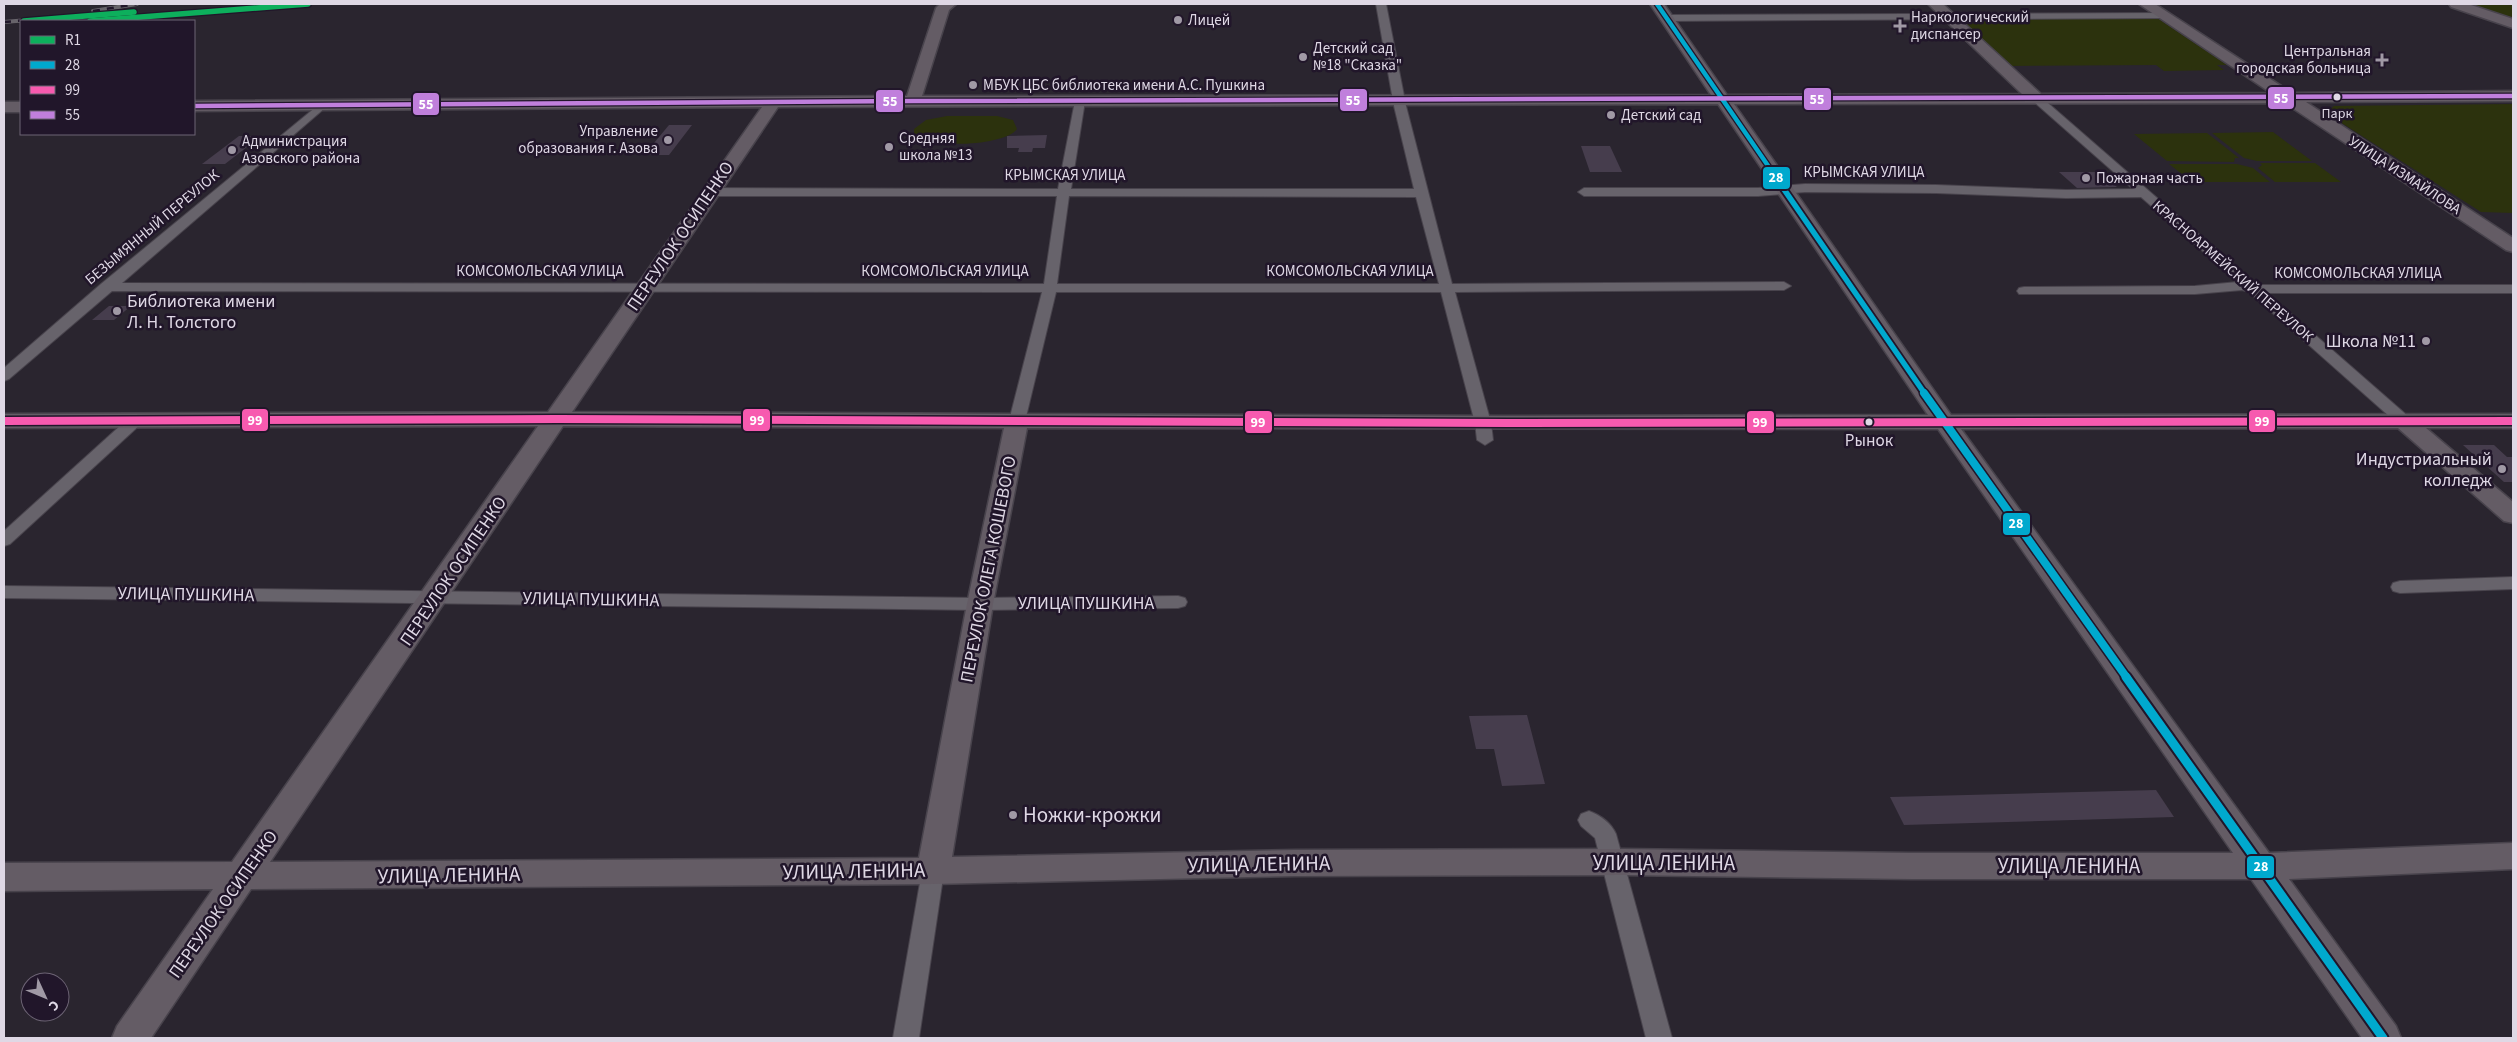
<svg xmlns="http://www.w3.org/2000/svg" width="2517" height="1042" font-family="'Source Sans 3',sans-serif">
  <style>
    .green { fill: #2c320d }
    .building { fill: #463d4d }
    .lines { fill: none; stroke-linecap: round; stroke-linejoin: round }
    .street-casing { stroke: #48434c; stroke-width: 2 }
    .secondary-casing { stroke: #48434c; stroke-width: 3 }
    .street { fill: #67636b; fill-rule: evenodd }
    .secondary { fill: #645c65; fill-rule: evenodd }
    .rail-casing { stroke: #68646b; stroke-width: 4 }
    .rail { stroke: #21162a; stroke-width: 2.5; stroke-dasharray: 7; stroke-linecap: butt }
    .bus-1-far3-casing { stroke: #21162a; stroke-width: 7 }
    .bus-1-far2-casing { stroke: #21162a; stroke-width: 9 }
    .bus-1-far1-casing { stroke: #21162a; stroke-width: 11 }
    .bus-1-casing { stroke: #21162a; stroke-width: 13 }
    .bus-2-casing { stroke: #21162a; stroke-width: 11 }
    .bus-3-casing { stroke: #21162a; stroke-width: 7 }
    .bus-1-far3 { stroke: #00a9ce; stroke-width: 4.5 }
    .bus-1-far2 { stroke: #00a9ce; stroke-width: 5.5 }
    .bus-1-far1 { stroke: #00a9ce; stroke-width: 8 }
    .bus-1 { stroke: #00a9ce; stroke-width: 9 }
    .bus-2 { stroke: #f75aaf; stroke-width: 8 }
    .bus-3 { stroke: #c07fdc; stroke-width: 4.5 }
    .rail-1-casing { stroke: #21162a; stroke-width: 8 }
    .rail-1 { stroke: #0daf5c; stroke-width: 5.5 }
    .poi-dot { fill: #a099a5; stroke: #21162a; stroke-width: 2 }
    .bus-dot { fill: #dfd8e5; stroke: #21162a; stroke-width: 2 }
    .labels { text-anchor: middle; stroke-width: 5; stroke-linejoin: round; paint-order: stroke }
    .far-bus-label { font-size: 14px; fill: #dfd8e5; stroke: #21162a }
    .far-poi-label { font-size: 15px; fill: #dfd8e5; stroke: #21162a; text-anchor: start }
    .far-street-label { font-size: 15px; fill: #dfd8e5; stroke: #21162a }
    .bus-label { font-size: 17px; fill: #dfd8e5; stroke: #21162a }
    .street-label { font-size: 18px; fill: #dfd8e5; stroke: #21162a }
    .poi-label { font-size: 18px; fill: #dfd8e5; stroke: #21162a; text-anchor: end }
    .near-poi-label { font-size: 21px; fill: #dfd8e5; stroke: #21162a; text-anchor: start }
    .near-street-label { font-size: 21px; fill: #dfd8e5; stroke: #21162a }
    .line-badge { stroke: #21162a; stroke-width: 2 }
    .badge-label { font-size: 14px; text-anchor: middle; font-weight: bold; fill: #fff }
  </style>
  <rect width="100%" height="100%" fill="#2a252f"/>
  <g class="green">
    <path d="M2470 4H2513V19Z"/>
    <path d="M2154 16 2227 65H2217L2224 70 2164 71 2156 65 2005 66 1950 17Z"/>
    <path d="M2513 104V213L2481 212 2326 113 2334 106Z"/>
    <path d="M947 116H997L1013 120 1017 129C1005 146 929 149 914 135V129L926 120Z"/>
    <path d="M2273 132 2312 161H2257L2244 158 2212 133Z"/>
    <path d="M2207 133 2239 158H2235L2234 162 2167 161 2134 134Z"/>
    <path d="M2260 163H2315L2341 182H2275L2258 168 2262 165Z"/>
    <path d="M2169 164H2237L2253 168 2270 182H2192Z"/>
  </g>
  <g class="building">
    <path d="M669 125H692L669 155H644Z"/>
    <path d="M1047 135 1045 148H1033L1032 152H1018L1019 148H1007V136Z"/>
    <path d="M239 136H261L225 164H202Z"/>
    <path d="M1581 146H1610L1622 172H1590Z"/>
    <path d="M2059 172H2098L2117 187 2077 188Z"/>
    <path d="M109 306H131L114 320H92Z"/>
    <path d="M2463 445H2494L2507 457H2513V482H2504Z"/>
    <path d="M1527 715 1545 784 1502 786 1494 749H1476L1469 716Z"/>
    <path d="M2156 790 2174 817 1904 825 1890 797Z"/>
  </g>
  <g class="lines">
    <g class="street-casing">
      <g id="street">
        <path d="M1376 4H1386L1406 106 1452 284 1784 282 1791 286 1784 290 1455 292 1491 423 1493 440 1485 445 1477 440 1475 423 1441 292H1056L1025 421 1017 426 1009 421 1042 292 112 291 9 379 4 381V368L101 284 322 102 328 105 326 107 122 283 1044 284 1057 196H710L704 192 710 188 1058 189 1075 101 1080 98 1085 101 1071 189H1414L1394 106ZM1069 196 1416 197 1439 284H1057Z"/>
        <path d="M2165 13 2168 14V18L1667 21 1662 18 1667 15Z"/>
        <path d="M2037 96 2041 97 2257 285H2513V293H2267L2410 418 2412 421 2404 426 2398 424 2249 292 2242 290 2195 294H2019L2017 291 2019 288 2024 287 2195 286 2238 282 2141 197 2066 198 1936 193 1805 192 1758 196H1584L1578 192 1584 188H1758L1805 184 1936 185 2066 190 2133 189 2033 101V97Z"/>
        <path d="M137 414 143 416 145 419 143 422 10 544 4 546V531L131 416Z"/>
        <path d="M2513 577V589L2400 593 2393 591 2391 587 2393 583 2400 581Z"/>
        <path d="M4 586 980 598 1178 596 1185 598 1187 602 1185 606 1178 608 980 610 4 598Z"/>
        <path d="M1589 811C1600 815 1611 823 1616 834L1672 1038H1646L1595 838 1581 826 1578 820 1581 814Z"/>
        <path d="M933 862 941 864 944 871 919 1038H893L922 871 925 864Z"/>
      </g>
    </g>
    <g class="secondary-casing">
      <g id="secondary">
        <path d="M940 4H956L949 10 922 96 1711 95 1650 4H1664L1727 95 2022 94 1928 4H1943L2041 94 2271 93 2139 4H2155L2292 93 2513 91V101L2306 102 2513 238V252L2506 250 2285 103 1734 104 1951 415 2513 414V428H2426L2513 502V523L2504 521 2398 428 1961 429 2269 853 2513 843V869L2289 879 2396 1026 2401 1038H2362L2251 879H1911L1624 875 1295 876 933 884 251 889 151 1038H112L117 1026 213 889 4 891V863L232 862 538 426 4 428V414L548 412 762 107 194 111V101L907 96 936 8ZM1718 104 1928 415 1506 416 572 412 778 107ZM563 426 1004 428 967 604 919 858 270 862ZM1027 428 1938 429 2233 853H1911L1624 849 1295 850 952 857 993 604Z"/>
        <path d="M2449 4H2468L2513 19V28L2451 7Z"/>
        <rect x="4" y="102" width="17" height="10"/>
      </g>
    </g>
    <use href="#street" class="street"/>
    <use href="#secondary" class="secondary"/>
    <g class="rail-casing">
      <g id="rail">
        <path d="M93 11 137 4"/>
        <path d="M90 21 308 4"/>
        <path d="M4 22 100 14"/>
      </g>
    </g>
    <use href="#rail" class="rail"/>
    <g class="bus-1-far3-casing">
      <path id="bus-1-far3" d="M1657 4 1773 173"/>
    </g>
    <g class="bus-1-far2-casing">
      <path id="bus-1-far2" d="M1772 172 1925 394"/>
    </g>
    <g class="bus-1-far1-casing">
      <path id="bus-1-far1" d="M1924 393 2127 678"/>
    </g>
    <g class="bus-1-casing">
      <path id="bus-1" d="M2126 677 2383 1038"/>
    </g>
    <g class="bus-2-casing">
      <path id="bus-2" d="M4 421 557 419 1506 423 2513 421"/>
    </g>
    <g class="bus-3-casing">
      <path id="bus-3" d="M194 106 913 101 2513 96"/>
    </g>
    <use href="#bus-1-far3" class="bus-1-far3"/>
    <use href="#bus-1-far2" class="bus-1-far2"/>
    <use href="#bus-1-far1" class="bus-1-far1"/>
    <use href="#bus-1" class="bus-1"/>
    <use href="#bus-2" class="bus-2"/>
    <use href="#bus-3" class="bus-3"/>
    <g class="rail-1-casing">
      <g id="rail-1">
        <path d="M24 21 134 12"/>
        <path d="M90 21 308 4"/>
      </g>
    </g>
    <use href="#rail-1" class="rail-1"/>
  </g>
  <g class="poi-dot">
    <circle cx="1178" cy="20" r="5"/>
    <path d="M1897.5 18.5h5v5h5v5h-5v5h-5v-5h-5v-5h5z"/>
    <circle cx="1303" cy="57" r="5"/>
    <path d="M2379.5 52.5h5v5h5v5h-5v5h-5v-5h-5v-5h5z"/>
    <circle cx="973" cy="85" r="5"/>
    <circle cx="1611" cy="115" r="5"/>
    <circle cx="668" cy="140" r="5"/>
    <circle cx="889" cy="147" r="5"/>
    <circle cx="232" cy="150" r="5"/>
    <circle cx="2086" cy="178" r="5"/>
    <circle cx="117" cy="311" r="5"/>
    <circle cx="2426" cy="341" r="5"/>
    <circle cx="2502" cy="469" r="5"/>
    <circle cx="1013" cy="815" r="5"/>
  </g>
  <g class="bus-dot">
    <circle cx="2337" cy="97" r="4.5"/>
    <circle cx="1869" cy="422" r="4.5"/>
  </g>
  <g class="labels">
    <g class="far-bus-label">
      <text x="2337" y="118">Парк</text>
    </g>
    <g class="far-poi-label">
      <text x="1911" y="22">Наркологический<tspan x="1911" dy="17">диспансер</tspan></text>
      <text x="1188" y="25">Лицей</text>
      <text x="1313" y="53">Детский сад<tspan x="1313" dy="17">№18 "Сказка"</tspan></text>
      <text x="2371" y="56" text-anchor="end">Центральная<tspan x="2371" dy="17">городская больница</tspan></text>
      <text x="983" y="90">МБУК ЦБС библиотека имени А.С. Пушкина</text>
      <text x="1621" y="120">Детский сад</text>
      <text x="658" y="136" text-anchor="end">Управление<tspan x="658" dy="17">образования г. Азова</tspan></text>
      <text x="899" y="143">Средняя<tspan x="899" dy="17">школа №13</tspan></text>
      <text x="242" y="146">Администрация<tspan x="242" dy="17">Азовского района</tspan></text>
      <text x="2096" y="183">Пожарная часть</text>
    </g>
    <g class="far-street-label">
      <text x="1864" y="177">КРЫМСКАЯ УЛИЦА</text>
      <text x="1065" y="180">КРЫМСКАЯ УЛИЦА</text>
      <text transform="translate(2405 175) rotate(33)" y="5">УЛИЦА ИЗМАЙЛОВА</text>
      <text transform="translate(152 227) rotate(-40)" y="5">БЕЗЫМЯННЫЙ ПЕРЕУЛОК</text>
      <text x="540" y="276">КОМСОМОЛЬСКАЯ УЛИЦА</text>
      <text x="945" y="276">КОМСОМОЛЬСКАЯ УЛИЦА</text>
      <text x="1350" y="276">КОМСОМОЛЬСКАЯ УЛИЦА</text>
      <text transform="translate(2233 271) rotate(41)" y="5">КРАСНОАРМЕЙСКИЙ ПЕРЕУЛОК</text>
      <text x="2358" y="278">КОМСОМОЛЬСКАЯ УЛИЦА</text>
    </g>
    <g class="bus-label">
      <text x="1869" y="446">Рынок</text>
    </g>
    <g class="street-label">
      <text transform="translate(680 236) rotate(-56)" y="6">ПЕРЕУЛОК ОСИПЕНКО</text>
      <text transform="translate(988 569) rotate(-79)" y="6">ПЕРЕУЛОК ОЛЕГА КОШЕВОГО</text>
      <text transform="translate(453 571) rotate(-56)" y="6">ПЕРЕУЛОК ОСИПЕНКО</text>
      <text transform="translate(186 594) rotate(1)" y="6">УЛИЦА ПУШКИНА</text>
      <text transform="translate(591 599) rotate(1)" y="6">УЛИЦА ПУШКИНА</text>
      <text x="1086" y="609">УЛИЦА ПУШКИНА</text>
      <text transform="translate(223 904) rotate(-55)" y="6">ПЕРЕУЛОК ОСИПЕНКО</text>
    </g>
    <g class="poi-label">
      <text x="127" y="307" text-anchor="start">Библиотека имени<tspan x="127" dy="21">Л. Н. Толстого</tspan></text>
      <text x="2416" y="347">Школа №11</text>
      <text x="2492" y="465">Индустриальный<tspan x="2492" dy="21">колледж</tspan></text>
    </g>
    <g class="near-poi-label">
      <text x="1023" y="822">Ножки-крожки</text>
    </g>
    <g class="near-street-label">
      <text x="1664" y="870">УЛИЦА ЛЕНИНА</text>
      <text transform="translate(1259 864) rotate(-1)" y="7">УЛИЦА ЛЕНИНА</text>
      <text x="2069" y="873">УЛИЦА ЛЕНИНА</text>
      <text transform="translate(854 871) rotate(-1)" y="7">УЛИЦА ЛЕНИНА</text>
      <text transform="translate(449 875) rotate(-1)" y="7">УЛИЦА ЛЕНИНА</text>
    </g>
  </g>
  <g class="line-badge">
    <rect x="2267" y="86" width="28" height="24" rx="5" fill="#c07fdc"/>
    <rect x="1803" y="87" width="29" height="24" rx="5" fill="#c07fdc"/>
    <rect x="1339" y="88" width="29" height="24" rx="5" fill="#c07fdc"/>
    <rect x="875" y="89" width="29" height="24" rx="5" fill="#c07fdc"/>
    <rect x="412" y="92" width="28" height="24" rx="5" fill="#c07fdc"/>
    <rect x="1762" y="166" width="29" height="24" rx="5" fill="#00a9ce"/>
    <rect x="742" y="408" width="29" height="24" rx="5" fill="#f75aaf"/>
    <rect x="241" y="408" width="28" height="24" rx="5" fill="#f75aaf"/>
    <rect x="2248" y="409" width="28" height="24" rx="5" fill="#f75aaf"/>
    <rect x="1244" y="410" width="29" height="24" rx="5" fill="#f75aaf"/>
    <rect x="1746" y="410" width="29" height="24" rx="5" fill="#f75aaf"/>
    <rect x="2002" y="512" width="29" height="24" rx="5" fill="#00a9ce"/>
    <rect x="2246" y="855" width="29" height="24" rx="5" fill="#00a9ce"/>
  </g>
  <g class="badge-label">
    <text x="2281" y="103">55</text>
    <text x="1817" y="104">55</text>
    <text x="1353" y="105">55</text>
    <text x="890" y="106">55</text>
    <text x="426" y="109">55</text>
    <text x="1776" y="182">28</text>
    <text x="757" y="425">99</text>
    <text x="255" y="425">99</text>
    <text x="2262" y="426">99</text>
    <text x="1258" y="427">99</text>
    <text x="1760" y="427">99</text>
    <text x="2016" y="528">28</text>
    <text x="2261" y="871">28</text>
  </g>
  <rect width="2517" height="1042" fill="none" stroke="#dfd8e5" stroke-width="10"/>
  <rect x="20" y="20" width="175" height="115" fill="#21162a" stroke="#6d6475"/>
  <rect x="30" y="36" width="25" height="8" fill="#0daf5c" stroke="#6d6475"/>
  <text x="65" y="45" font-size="15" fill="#dfd8e5">R1</text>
  <rect x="30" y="61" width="25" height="8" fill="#00a9ce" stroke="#6d6475"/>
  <text x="65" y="70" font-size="15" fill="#dfd8e5">28</text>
  <rect x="30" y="86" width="25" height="8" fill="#f75aaf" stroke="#6d6475"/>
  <text x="65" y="95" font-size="15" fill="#dfd8e5">99</text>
  <rect x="30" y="111" width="25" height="8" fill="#c07fdc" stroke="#6d6475"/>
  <text x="65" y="120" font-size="15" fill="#dfd8e5">55</text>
  <g transform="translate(45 997) rotate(134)"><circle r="24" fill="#21162a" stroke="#6d6475"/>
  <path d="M0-4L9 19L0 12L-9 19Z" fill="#a099a5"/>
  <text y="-8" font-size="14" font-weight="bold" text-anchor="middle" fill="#dfd8e5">С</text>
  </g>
</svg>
